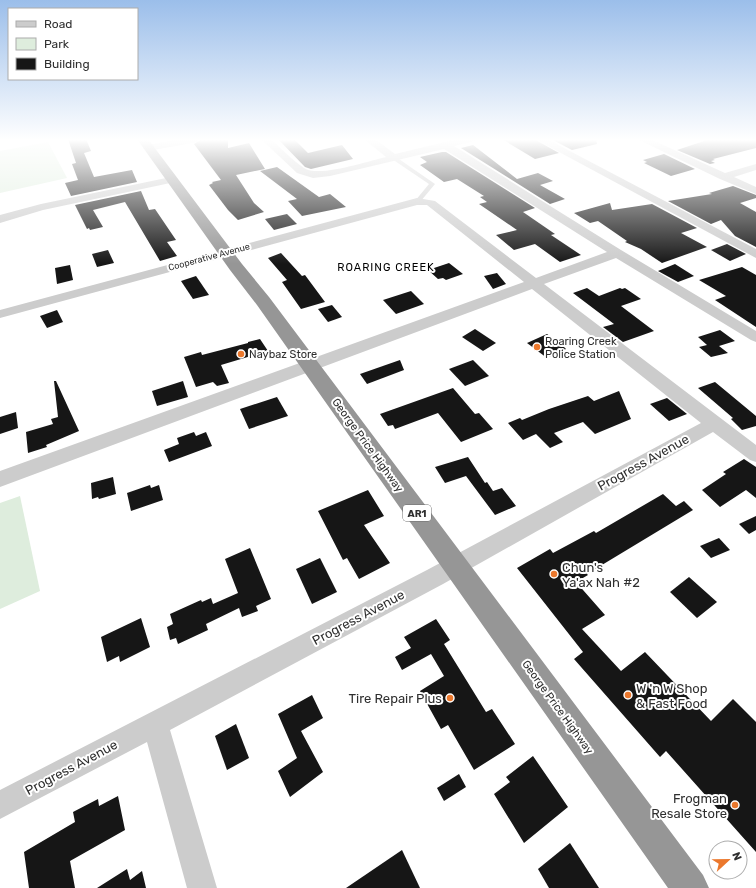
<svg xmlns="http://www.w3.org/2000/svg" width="756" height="888" font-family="Rubik,sans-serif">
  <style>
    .green { fill: #deeddd }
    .building { fill: #161616 }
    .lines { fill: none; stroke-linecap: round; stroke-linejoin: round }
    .lane { fill: #ccc; fill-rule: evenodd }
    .street { fill: #ccc; fill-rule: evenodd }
    .highway { fill: #969696; fill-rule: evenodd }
    .poi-dot { fill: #eb782d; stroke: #fff; stroke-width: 1.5 }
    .labels { text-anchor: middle; stroke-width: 4; stroke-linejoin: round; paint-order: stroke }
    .far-street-label { font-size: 9px; fill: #2f2f2f; stroke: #fff }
    .shield { fill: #fff; stroke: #6d6d6d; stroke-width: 1 }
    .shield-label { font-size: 10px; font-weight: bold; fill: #2f2f2f }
    .far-quarter-label { font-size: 11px; letter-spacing: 1px; fill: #000; stroke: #fff }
    .poi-label { font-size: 11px; fill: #2f2f2f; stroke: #fff; text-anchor: start }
    .street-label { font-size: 11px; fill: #2f2f2f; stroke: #fff }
    .near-street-label { font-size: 13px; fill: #2f2f2f; stroke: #fff }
    .near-poi-label { font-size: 13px; fill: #2f2f2f; stroke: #fff; text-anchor: start }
  </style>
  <rect width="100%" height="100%" fill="#fff"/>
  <g class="green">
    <path d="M48 142 67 178 0 193V151Z"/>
    <path d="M20 496 40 591 0 609V503Z"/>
  </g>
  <g class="building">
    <path d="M68 139H86L91 151 84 153 94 177 132 170 137 182 71 196 65 183 78 180 72 164 76 163Z"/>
    <path d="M202 139H228V148L249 143 265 169 236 175 254 203 264 212 238 220 228 210 209 185 213 183 212 182 221 180 194 144Z"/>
    <path d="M278 139H294L308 153 342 145 353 159 311 169 305 167Z"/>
    <path d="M502 139H534L559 153 535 159Z"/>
    <path d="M551 139H596L597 144 572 150Z"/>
    <path d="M710 139H756V148L713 159 715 160 711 161 715 163 710 164 677 150Z"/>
    <path d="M473 145 517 179 538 173 553 181 540 185 565 199 550 204 461 148Z"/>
    <path d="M442 152H446L535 208 523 212 555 234 551 235 581 255 560 262 535 244 514 250 496 235 517 230 479 204 487 202 480 197 484 196 457 179 444 182 420 165 427 162 420 157Z"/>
    <path d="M664 154 695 169 671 176 644 163 647 162 643 160Z"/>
    <path d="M277 167 319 197 330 194 346 207 302 216 288 201 297 199 260 171Z"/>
    <path d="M733 186 756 195V198L740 203 756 212V247L735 236 721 220 711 224 668 201 712 194 709 193Z"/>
    <path d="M141 191 149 210 155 209 176 240 167 242 177 256 160 261 125 202 93 210 103 227 90 230 89 228 87 229 75 205Z"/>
    <path d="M610 203 612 210 652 204 697 228 681 233 707 247 662 263 641 249 625 242 627 241 598 221 590 223 574 213Z"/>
    <path d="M287 214 297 224 274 230 265 219Z"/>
    <path d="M727 244 746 254 730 261 711 250Z"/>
    <path d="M108 250 114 263 97 267 92 254Z"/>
    <path d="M281 253 302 276 305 275 325 302 301 309 282 282 287 280 268 258Z"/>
    <path d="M449 263 463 274 446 280 443 278 438 279 428 270Z"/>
    <path d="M675 264 694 276 678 282 658 271Z"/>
    <path d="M70 265 73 280 57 284 55 268Z"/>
    <path d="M742 267 756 275V327L715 300 726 296 699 280Z"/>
    <path d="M497 273 506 284 493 289 484 276Z"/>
    <path d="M196 276 209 295 193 299 181 281Z"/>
    <path d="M587 288 599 296 620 288 622 289 625 288 641 299 621 306 654 331 623 342 603 327 614 324 573 293Z"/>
    <path d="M411 291 424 304 396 314 383 300Z"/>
    <path d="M332 305 342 317 328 322 318 309Z"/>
    <path d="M57 310 63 322 47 328 40 316Z"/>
    <path d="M475 329 496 343 483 351 462 337Z"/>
    <path d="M720 330 735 341 719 346 728 353 711 357 699 347 707 345 698 337Z"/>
    <path d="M547 334 562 345 566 349 547 358 527 343Z"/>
    <path d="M260 339 268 351 221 365 229 383 217 386 213 382 196 387 184 357 201 352 202 355 248 343V342Z"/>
    <path d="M400 360 404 370 367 384 360 374Z"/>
    <path d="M473 360 489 376 465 386 449 369Z"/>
    <path d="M54 381H56L79 431 46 445 47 447 28 453 26 432 53 424 51 419 58 417Z"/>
    <path d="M183 381 188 397 157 406 152 391Z"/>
    <path d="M715 382 756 416V426L742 430 731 419 733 418 698 388Z"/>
    <path d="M453 388 475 414 479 413 493 429 461 442 438 413 395 429 393 425 388 426 380 414Z"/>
    <path d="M619 391 631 419 595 434 583 422 554 433 563 442 550 448 536 434 523 440 508 423 520 418 522 420 549 409 588 396 594 401Z"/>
    <path d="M277 397 288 416 249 429 240 409Z"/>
    <path d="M667 398 687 414 669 421 650 404Z"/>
    <path d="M16 412 18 428 0 434V417Z"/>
    <path d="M194 432 196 436 206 432 212 446 169 462 164 450 179 444 177 438Z"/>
    <path d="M468 457 485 483 487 482 493 491 502 488 516 506 495 515 466 476 445 483 435 467Z"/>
    <path d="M744 459 756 467V498L746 490 720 507 702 490 726 474 723 472Z"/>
    <path d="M113 477 116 494 99 499 98 497 92 499 91 483Z"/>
    <path d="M150 485 151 488 159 485 163 500 131 511 127 493Z"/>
    <path d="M368 490 384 516 364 525 390 563 359 579 347 558 343 560 318 511Z"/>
    <path d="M663 494 676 506 684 501 693 510 587 574 588 575 576 582 605 615 582 629 621 671 645 652 711 721 733 699 756 722V852L666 751 660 757 574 659 583 652 517 568 550 549 553 553 594 531 596 533Z"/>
    <path d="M756 516V530L749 534 739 524Z"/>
    <path d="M719 538 730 550 711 558 700 546Z"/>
    <path d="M250 548 271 599 256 606 258 611 242 617 239 608 206 624 208 630 178 644 176 638 170 640 167 627 173 624 170 614 201 600 202 602 211 598 213 604 238 593 225 559Z"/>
    <path d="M320 558 337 592 312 604 296 569Z"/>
    <path d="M689 577 717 602 697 618 670 592Z"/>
    <path d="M141 618 150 647 120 662 119 656 107 662 101 637Z"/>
    <path d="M436 619 450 640 444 644 486 712 492 709 515 744 474 770 448 725 441 729 420 691 444 676 431 654 402 670 395 657 411 648 404 637Z"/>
    <path d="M312 695 323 718 301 731 323 772 290 797 278 771 297 758 278 714Z"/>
    <path d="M236 724 249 758 227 770 215 736Z"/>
    <path d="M533 756 568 807 524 843 494 794 510 782 506 777Z"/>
    <path d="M459 774 466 787 444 801 437 788Z"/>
    <path d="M118 796 125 830 70 861 75 888H29L24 852 75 822 73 812 98 799 99 806Z"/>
    <path d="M570 843 599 888H549L538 869Z"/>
    <path d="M402 850 420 888H346Z"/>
    <path d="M127 869 130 880 142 871 146 888H97Z"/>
  </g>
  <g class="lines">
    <path class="lane" d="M392 157H396L435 184 420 202 415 201 429 184 392 159Z"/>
    <g class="street">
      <path d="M179 139H201L197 142 148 151 143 148 148 145Z"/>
      <path d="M261 139H271C282 149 292 160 304 168 319 178 368 161 386 157L364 139H375L395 154 458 139H476L475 141 454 146 621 250 756 331V342L751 340 616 258 544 284 756 445V462L750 460 713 432 443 584 170 730 217 888H187L147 742 0 819V790L427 570 701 423 532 289 0 487V471L524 282 427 205H417L0 318V310L417 198 435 201 536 278 607 252 444 149 330 176 313 178 297 173Z"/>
      <path d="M535 139H547L756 249V258Z"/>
      <path d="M637 139H650L725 173 756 164V170L734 177 756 187V194L720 179Z"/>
      <path d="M171 177 176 180 175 182 43 210 0 223V215L41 204Z"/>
    </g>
    <path class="highway" d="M137 139H148L242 264 269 297 703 875 709 888H668L257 305 230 270Z"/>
  </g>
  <linearGradient id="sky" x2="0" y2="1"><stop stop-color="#9bbeea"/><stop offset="0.53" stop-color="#fff"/><stop offset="1" stop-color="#fff" stop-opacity="0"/></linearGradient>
  <rect width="756" height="264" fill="url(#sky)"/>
  <g class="poi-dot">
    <circle cx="537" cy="347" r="4"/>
    <circle cx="241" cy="354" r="4"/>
    <circle cx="554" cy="574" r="4"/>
    <circle cx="628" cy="695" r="4"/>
    <circle cx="450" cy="698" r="4"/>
    <circle cx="735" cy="805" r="4"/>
  </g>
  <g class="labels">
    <g class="far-street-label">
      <text transform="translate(209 257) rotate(-15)" y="3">Cooperative Avenue</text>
    </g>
    <rect class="shield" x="403" y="505" width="28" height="16" rx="3"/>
    <g class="shield-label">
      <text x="417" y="517">AR1</text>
    </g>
    <g class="far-quarter-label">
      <text x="386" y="271">ROARING CREEK</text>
    </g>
    <g class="poi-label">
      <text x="545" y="345">Roaring Creek<tspan x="545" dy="13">Police Station</tspan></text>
      <text x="249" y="358">Naybaz Store</text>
    </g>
    <g class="street-label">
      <text transform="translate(368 445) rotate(54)" y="4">George Price Highway</text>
      <text transform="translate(558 707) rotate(54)" y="4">George Price Highway</text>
    </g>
    <g class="near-street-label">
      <text transform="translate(643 462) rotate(-29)" y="5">Progress Avenue</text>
      <text transform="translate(358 617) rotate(-28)" y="5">Progress Avenue</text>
      <text transform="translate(71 767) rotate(-28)" y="5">Progress Avenue</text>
    </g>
    <g class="near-poi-label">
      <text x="562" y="572">Chun's<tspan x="562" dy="15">Ya'ax Nah #2</tspan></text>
      <text x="636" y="693">W 'n W Shop<tspan x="636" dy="15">&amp; Fast Food</tspan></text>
      <text x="442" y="703" text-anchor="end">Tire Repair Plus</text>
      <text x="727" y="803" text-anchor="end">Frogman<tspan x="727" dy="15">Resale Store</tspan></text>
    </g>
  </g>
  <rect x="8" y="8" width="130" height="72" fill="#ffffff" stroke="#acacac"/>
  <rect x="16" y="21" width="20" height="6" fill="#cccccc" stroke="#acacac"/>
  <text x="44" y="28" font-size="12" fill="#2f2f2f">Road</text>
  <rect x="16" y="38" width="20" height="12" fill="#deeddd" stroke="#acacac"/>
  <text x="44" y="48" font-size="12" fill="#2f2f2f">Park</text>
  <rect x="16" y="58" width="20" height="12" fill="#161616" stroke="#acacac"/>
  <text x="44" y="68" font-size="12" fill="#2f2f2f">Building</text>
  <g transform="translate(728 860) rotate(68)"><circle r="19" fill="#ffffff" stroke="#acacac"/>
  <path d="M0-3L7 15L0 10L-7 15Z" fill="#eb782d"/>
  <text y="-6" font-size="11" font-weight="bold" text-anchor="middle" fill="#2f2f2f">N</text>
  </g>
</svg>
